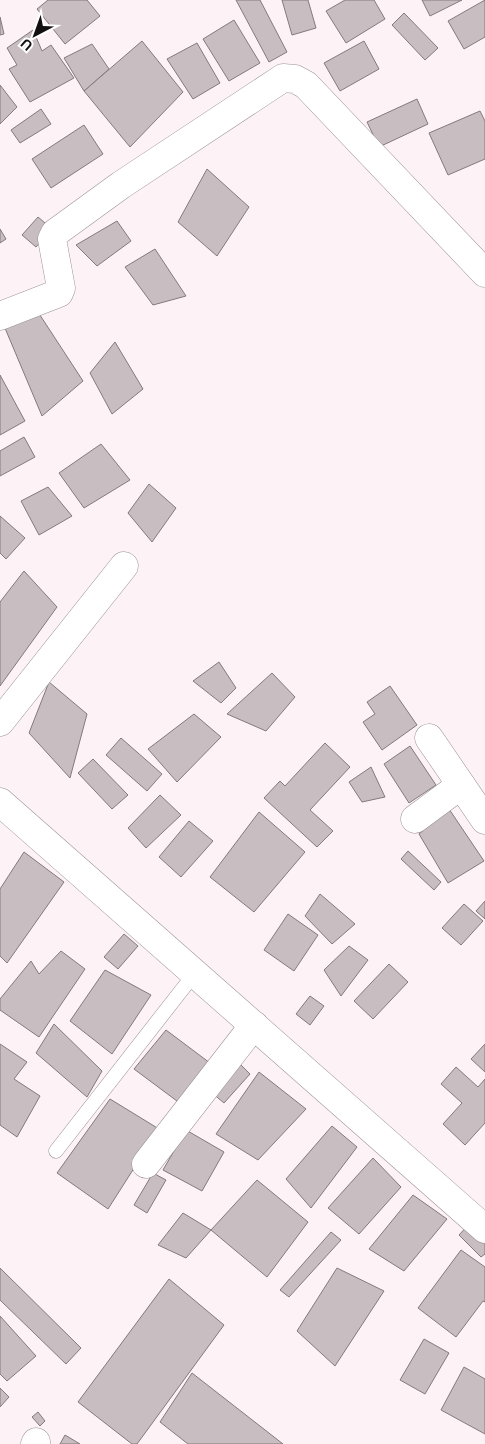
<svg xmlns="http://www.w3.org/2000/svg" width="485" height="1444" font-family="Helvetica,sans-serif">
  <style>
    .building { fill: #c8bec2; stroke: #837a7d }
    .lines { fill: none; stroke-linecap: round; stroke-linejoin: round }
    .lane-casing { stroke: #9b9295; stroke-width: 15 }
    .street-casing { stroke: #9b9295; stroke-width: 29 }
    .lane { stroke: #fff; stroke-width: 14 }
    .street { stroke: #fff; stroke-width: 28 }
  </style>
  <rect width="100%" height="100%" fill="#fdf3f7"/>
  <g class="building">
    <path d="M48 0H87L100 16 65 44 37 9Z"/>
    <path d="M236 0H260L287 52 269 62Z"/>
    <path d="M282 0H308L316 28 292 35Z"/>
    <path d="M345 0H374L385 19 346 43 326 11Z"/>
    <path d="M422 0H462L430 16Z"/>
    <path d="M485 0V37L464 49 448 21Z"/>
    <path d="M404 13 438 48 425 60 392 25Z"/>
    <path d="M0 17 4 34 0 35Z"/>
    <path d="M234 20 260 63 229 81 203 39Z"/>
    <path d="M33 30 42 51 51 45 74 78 30 102 9 69 17 65 7 48Z"/>
    <path d="M142 41 183 92 130 147 84 91Z"/>
    <path d="M364 41 379 69 340 91 324 63Z"/>
    <path d="M197 43 220 83 193 99 167 59Z"/>
    <path d="M92 44 109 69 84 91 64 58Z"/>
    <path d="M0 85 17 107 0 124Z"/>
    <path d="M417 99 428 124 379 147 367 122Z"/>
    <path d="M41 109 51 124 20 143 11 130Z"/>
    <path d="M480 111 485 121V159L448 175 429 133Z"/>
    <path d="M84 125 103 154 51 188 32 159Z"/>
    <path d="M207 169 249 207 217 256 178 222Z"/>
    <path d="M38 217 52 229 36 247 22 235Z"/>
    <path d="M117 221 131 241 97 266 76 245Z"/>
    <path d="M0 229 6 239 0 243Z"/>
    <path d="M155 249 186 296 153 305 125 267Z"/>
    <path d="M36 309 83 381 42 416 2 321Z"/>
    <path d="M115 342 143 389 112 414 90 373Z"/>
    <path d="M0 375 25 421 0 435Z"/>
    <path d="M24 437 35 457 0 476V451Z"/>
    <path d="M101 444 130 480 84 508 59 473Z"/>
    <path d="M149 484 176 508 152 542 128 513Z"/>
    <path d="M48 487 72 516 39 535 21 501Z"/>
    <path d="M0 516 25 538 6 559 0 553Z"/>
    <path d="M24 571 57 607 0 686V602Z"/>
    <path d="M219 662 236 688 221 703 193 681Z"/>
    <path d="M272 673 295 697 266 731 227 714Z"/>
    <path d="M49 682 87 714 70 778 29 733Z"/>
    <path d="M390 686 417 725 382 750 363 722 375 714 367 702Z"/>
    <path d="M194 714 221 737 177 782 148 749Z"/>
    <path d="M121 738 162 774 147 791 106 755Z"/>
    <path d="M325 743 350 767 310 810 333 831 317 847 264 798 280 781 285 786Z"/>
    <path d="M410 746 436 785 409 803 384 764Z"/>
    <path d="M93 759 128 795 112 809 78 773Z"/>
    <path d="M371 767 385 797 362 802 349 782Z"/>
    <path d="M160 795 181 815 146 848 128 828Z"/>
    <path d="M449 809 484 861 448 883 419 834Z"/>
    <path d="M259 812 305 852 254 912 210 877Z"/>
    <path d="M189 821 213 841 181 877 159 857Z"/>
    <path d="M408 851 441 882 434 890 401 859Z"/>
    <path d="M24 852 64 882 7 963 0 956V889Z"/>
    <path d="M320 894 355 924 332 944 305 916Z"/>
    <path d="M485 901V919L476 911Z"/>
    <path d="M464 904 483 921 461 945 442 928Z"/>
    <path d="M288 914 318 935 294 971 264 950Z"/>
    <path d="M124 934 138 946 118 969 104 957Z"/>
    <path d="M349 946 368 960 341 996 324 970Z"/>
    <path d="M61 951 85 969 39 1037 0 1010V999L31 961 39 974Z"/>
    <path d="M389 964 408 982 373 1019 354 1001Z"/>
    <path d="M105 970 151 995 112 1054 70 1021Z"/>
    <path d="M310 996 324 1006 310 1025 296 1014Z"/>
    <path d="M54 1024 102 1071 87 1097 36 1053Z"/>
    <path d="M166 1030 210 1063 185 1107 134 1069Z"/>
    <path d="M0 1044 27 1062 14 1079 40 1096 17 1137 0 1125Z"/>
    <path d="M485 1044V1072L471 1059Z"/>
    <path d="M238 1062 250 1074 224 1103 211 1092Z"/>
    <path d="M456 1067 478 1087 485 1079V1123L465 1145 443 1124 462 1103 441 1084Z"/>
    <path d="M259 1072 306 1109 258 1160 216 1134Z"/>
    <path d="M110 1099 159 1129 108 1209 57 1173Z"/>
    <path d="M332 1126 357 1147 311 1208 286 1179Z"/>
    <path d="M186 1130 224 1152 202 1191 163 1170Z"/>
    <path d="M373 1158 401 1187 359 1234 328 1208Z"/>
    <path d="M153 1173 166 1180 147 1213 134 1205Z"/>
    <path d="M257 1180 308 1222 267 1277 211 1230Z"/>
    <path d="M413 1195 447 1219 404 1271 369 1249Z"/>
    <path d="M183 1213 211 1230 186 1258 158 1245Z"/>
    <path d="M470 1223 485 1238V1254L481 1257 459 1235Z"/>
    <path d="M331 1232 341 1240 289 1297 280 1290Z"/>
    <path d="M461 1250 485 1267V1302L483 1301 456 1337 418 1308Z"/>
    <path d="M0 1268 81 1348 66 1364 0 1300Z"/>
    <path d="M337 1268 384 1291 335 1366 297 1331Z"/>
    <path d="M169 1279 224 1325 137 1444H132L78 1402Z"/>
    <path d="M0 1316 36 1356 7 1381 0 1374Z"/>
    <path d="M424 1339 449 1353 425 1394 400 1380Z"/>
    <path d="M464 1367 485 1379V1434L441 1410Z"/>
    <path d="M192 1373 283 1444H188L160 1422Z"/>
    <path d="M0 1388 9 1397 0 1407Z"/>
    <path d="M38 1412 45 1421 40 1426 32 1417Z"/>
    <path d="M65 1435 80 1444H60Z"/>
  </g>
  <g class="lines">
    <g class="lane-casing">
      <path id="lane" d="M56 1151 195 973"/>
    </g>
    <g class="street-casing">
      <g id="street">
        <path d="M0 316 59 293 61 288 52 239 55 233 121 185 283 78 295 79 306 85 485 273"/>
        <path d="M0 722 124 566"/>
        <path d="M429 738 485 820"/>
        <path d="M0 802 485 1229"/>
        <path d="M415 819 461 785"/>
        <path d="M146 1164 254 1025"/>
        <path d="M35 1444 36 1442"/>
      </g>
    </g>
    <use href="#lane" class="lane"/>
    <use href="#street" class="street"/>
  </g>
  <g transform="translate(35 35) rotate(221)" stroke="#ffffff" stroke-width="4" paint-order="stroke">
  <path d="M0-4L9 19L0 12L-9 19Z" fill="#131011"/>
  <text y="-8" font-size="14" font-weight="bold" text-anchor="middle" fill="#131011">U</text>
  </g>
</svg>
